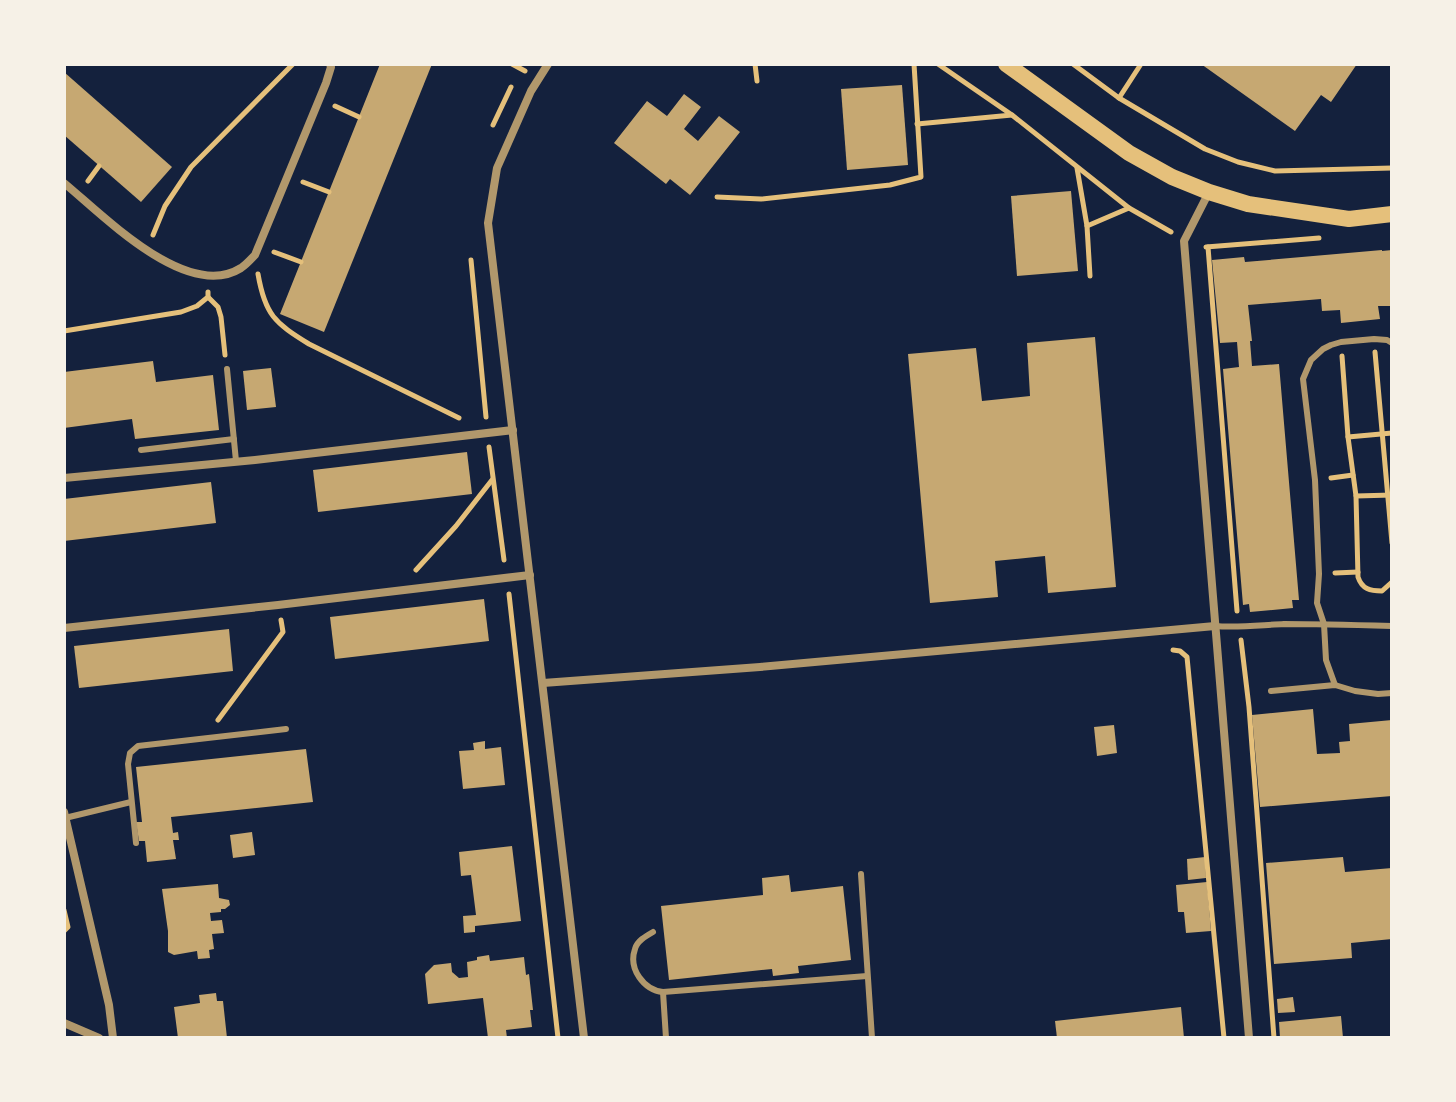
<svg xmlns="http://www.w3.org/2000/svg" width="1456" height="1102" font-family="'Nunito Sans',sans-serif">
  <style>
    .building { fill: #c6a872 }
    .lines { fill: none; stroke-linecap: round; stroke-linejoin: round }
    .path { stroke: #e5c07b; stroke-width: 5 }
    .service { stroke: #b1986c; stroke-width: 6 }
    .minor { stroke: #b1986c; stroke-width: 8 }
    .secondary { stroke: #e5c07b; stroke-width: 16 }
  </style>
  <rect width="100%" height="100%" fill="#14213d"/>
  <g class="building">
    <path d="M380 64H432L324 332 280 314Z"/>
    <path d="M1201 64H1357L1331 102 1321 95 1295 131Z"/>
    <path d="M64 72 172 167 141 202 64 135Z"/>
    <path d="M902 85 908 165 847 170 841 89Z"/>
    <path d="M684 94 701 107 684 129 698 141 719 116 740 132 690 195 670 179 666 184 614 143 647 101 667 116Z"/>
    <path d="M1071 191 1078 271 1017 276 1011 196Z"/>
    <path d="M1382 250V251L1392 250V306H1378L1380 319 1341 323 1340 310 1322 311 1321 299 1248 305 1252 341H1250L1252 366 1279 364 1299 600H1292L1293 608 1250 612 1249 604 1243 605 1223 369 1239 367 1237 342 1220 343 1212 260 1244 257 1245 262Z"/>
    <path d="M1095 337 1116 587 1048 593 1045 556 995 561 998 597 930 603 908 354 976 348 982 401 1030 396 1027 343Z"/>
    <path d="M153 361 156 382 213 375 219 430 135 439 132 419 64 428V372Z"/>
    <path d="M271 368 276 407 247 410 243 371Z"/>
    <path d="M467 452 472 494 318 512 313 470Z"/>
    <path d="M211 482 216 523 64 541V499Z"/>
    <path d="M484 599 489 641 335 659 330 617Z"/>
    <path d="M229 629 233 671 79 688 74 646Z"/>
    <path d="M1313 709 1317 754 1340 753 1339 742 1350 741 1349 724 1392 720V796L1260 807 1252 715Z"/>
    <path d="M1114 725 1117 753 1097 756 1094 727Z"/>
    <path d="M485 741V749L501 747 505 785 463 789 459 751 474 750 473 743Z"/>
    <path d="M306 749 313 802 171 817 173 833 178 832 179 840H173L176 859 147 862 145 841H139L136 822H142L136 767Z"/>
    <path d="M252 832 255 855 233 858 230 835Z"/>
    <path d="M512 846 521 921 475 926V932L464 933 463 916 476 915 471 875 461 876 459 852Z"/>
    <path d="M1205 857 1206 878 1188 880 1187 859Z"/>
    <path d="M1343 857 1345 872 1392 868V939L1351 943 1352 958 1274 964 1266 863Z"/>
    <path d="M789 875 791 892 843 886 851 960 798 966 799 973 773 976 772 969 669 980 661 906 763 895 762 878Z"/>
    <path d="M1207 882 1211 931 1186 933 1184 912H1178L1176 885Z"/>
    <path d="M218 884 219 898 229 900 230 905 225 909H221V912L210 913 211 921 222 920 224 933 212 934 214 949 209 950 210 958 198 959 197 951 174 955 168 952V931L162 889Z"/>
    <path d="M489 955 490 961 524 957 526 975 529 974 533 1010H530L532 1027 506 1030 507 1038H488L483 998 428 1004 425 974 434 965 451 963 452 972 459 978 468 977 467 962 477 960V957Z"/>
    <path d="M216 993 217 1001H223L227 1038H178L174 1007 200 1003 199 995Z"/>
    <path d="M1293 997 1295 1012 1278 1013 1277 999Z"/>
    <path d="M1181 1007 1184 1038H1057L1055 1021Z"/>
    <path d="M1341 1016 1343 1038H1280L1279 1022Z"/>
  </g>
  <g class="lines">
    <g class="path">
      <path d="M512 64 525 71"/>
      <path d="M755 64 757 81"/>
      <path d="M938 64 1012 115 1129 208 1171 232"/>
      <path d="M1073 64 1119 98 1205 149 1238 162 1275 171 1392 168"/>
      <path d="M1119 98 1141 64"/>
      <path d="M335 106 359 117"/>
      <path d="M917 124 1012 115"/>
      <path d="M493 125 511 87"/>
      <path d="M1077 168 1087 226 1090 276"/>
      <path d="M88 181 99 166"/>
      <path d="M303 182 329 192"/>
      <path d="M717 197 761 199 890 185 921 177 914 64"/>
      <path d="M1087 226 1129 208"/>
      <path d="M153 235 165 206 191 167 293 64"/>
      <path d="M1206 247 1319 238"/>
      <path d="M1208 247 1237 611"/>
      <path d="M274 252 301 262"/>
      <path d="M471 260 486 417"/>
      <path d="M258 274C265 315 275 323 309 344L459 418"/>
      <path d="M208 297 218 307 221 317 225 355"/>
      <path d="M64 331 181 312 197 306 208 297V292"/>
      <path d="M1375 352 1392 543"/>
      <path d="M1342 356 1348 437 1356 496 1358 577C1362 589 1370 591 1382 591L1392 582"/>
      <path d="M1348 437 1392 433"/>
      <path d="M489 447 504 560"/>
      <path d="M1331 478 1353 475"/>
      <path d="M1356 496 1392 495"/>
      <path d="M416 570 456 526 492 480"/>
      <path d="M1335 573 1358 572"/>
      <path d="M509 594 558 1038"/>
      <path d="M1241 640 1249 707 1274 1038"/>
      <path d="M1173 650 1180 651 1187 657 1224 1038"/>
      <path d="M218 720 283 632 281 620"/>
      <path d="M64 910 68 927 64 931"/>
    </g>
    <g class="service">
      <path d="M227 369 236 461"/>
      <path d="M141 450 234 439"/>
      <path d="M1215 626C1238 628 1261 625 1284 624 1320 624 1356 625 1392 626"/>
      <path d="M1335 685 1326 660 1324 624 1317 603 1319 574 1315 480 1303 379 1311 360 1323 349 1331 345 1341 342 1374 339 1387 340 1392 343"/>
      <path d="M1271 691 1335 685 1355 691 1378 694 1392 693"/>
      <path d="M65 818 131 802"/>
      <path d="M136 843 128 764 130 753 138 746 286 729"/>
      <path d="M861 874 872 1038"/>
      <path d="M653 932C646 936 637 941 635 949 628 969 644 990 663 992L867 976"/>
      <path d="M663 992 666 1038"/>
    </g>
    <g class="minor">
      <path d="M548 64 531 91 497 168 488 223 584 1038"/>
      <path d="M64 183C103 215 187 302 241 268 247 264 251 259 255 255L326 83 331 67 330 64"/>
      <path d="M1209 192 1184 241 1249 1038"/>
      <path d="M64 478 255 460 513 430"/>
      <path d="M64 628 278 605 530 575"/>
      <path d="M543 683 760 667 1215 626"/>
      <path d="M64 812 109 1005 113 1038"/>
      <path d="M64 1023 99 1038"/>
    </g>
    <path class="secondary" d="M1006 64 1129 153 1172 177 1209 192 1248 204 1349 219 1392 214"/>
  </g>
  <rect width="1456" height="1102" fill="none" stroke="#f6f1e7" stroke-width="132"/>
</svg>
